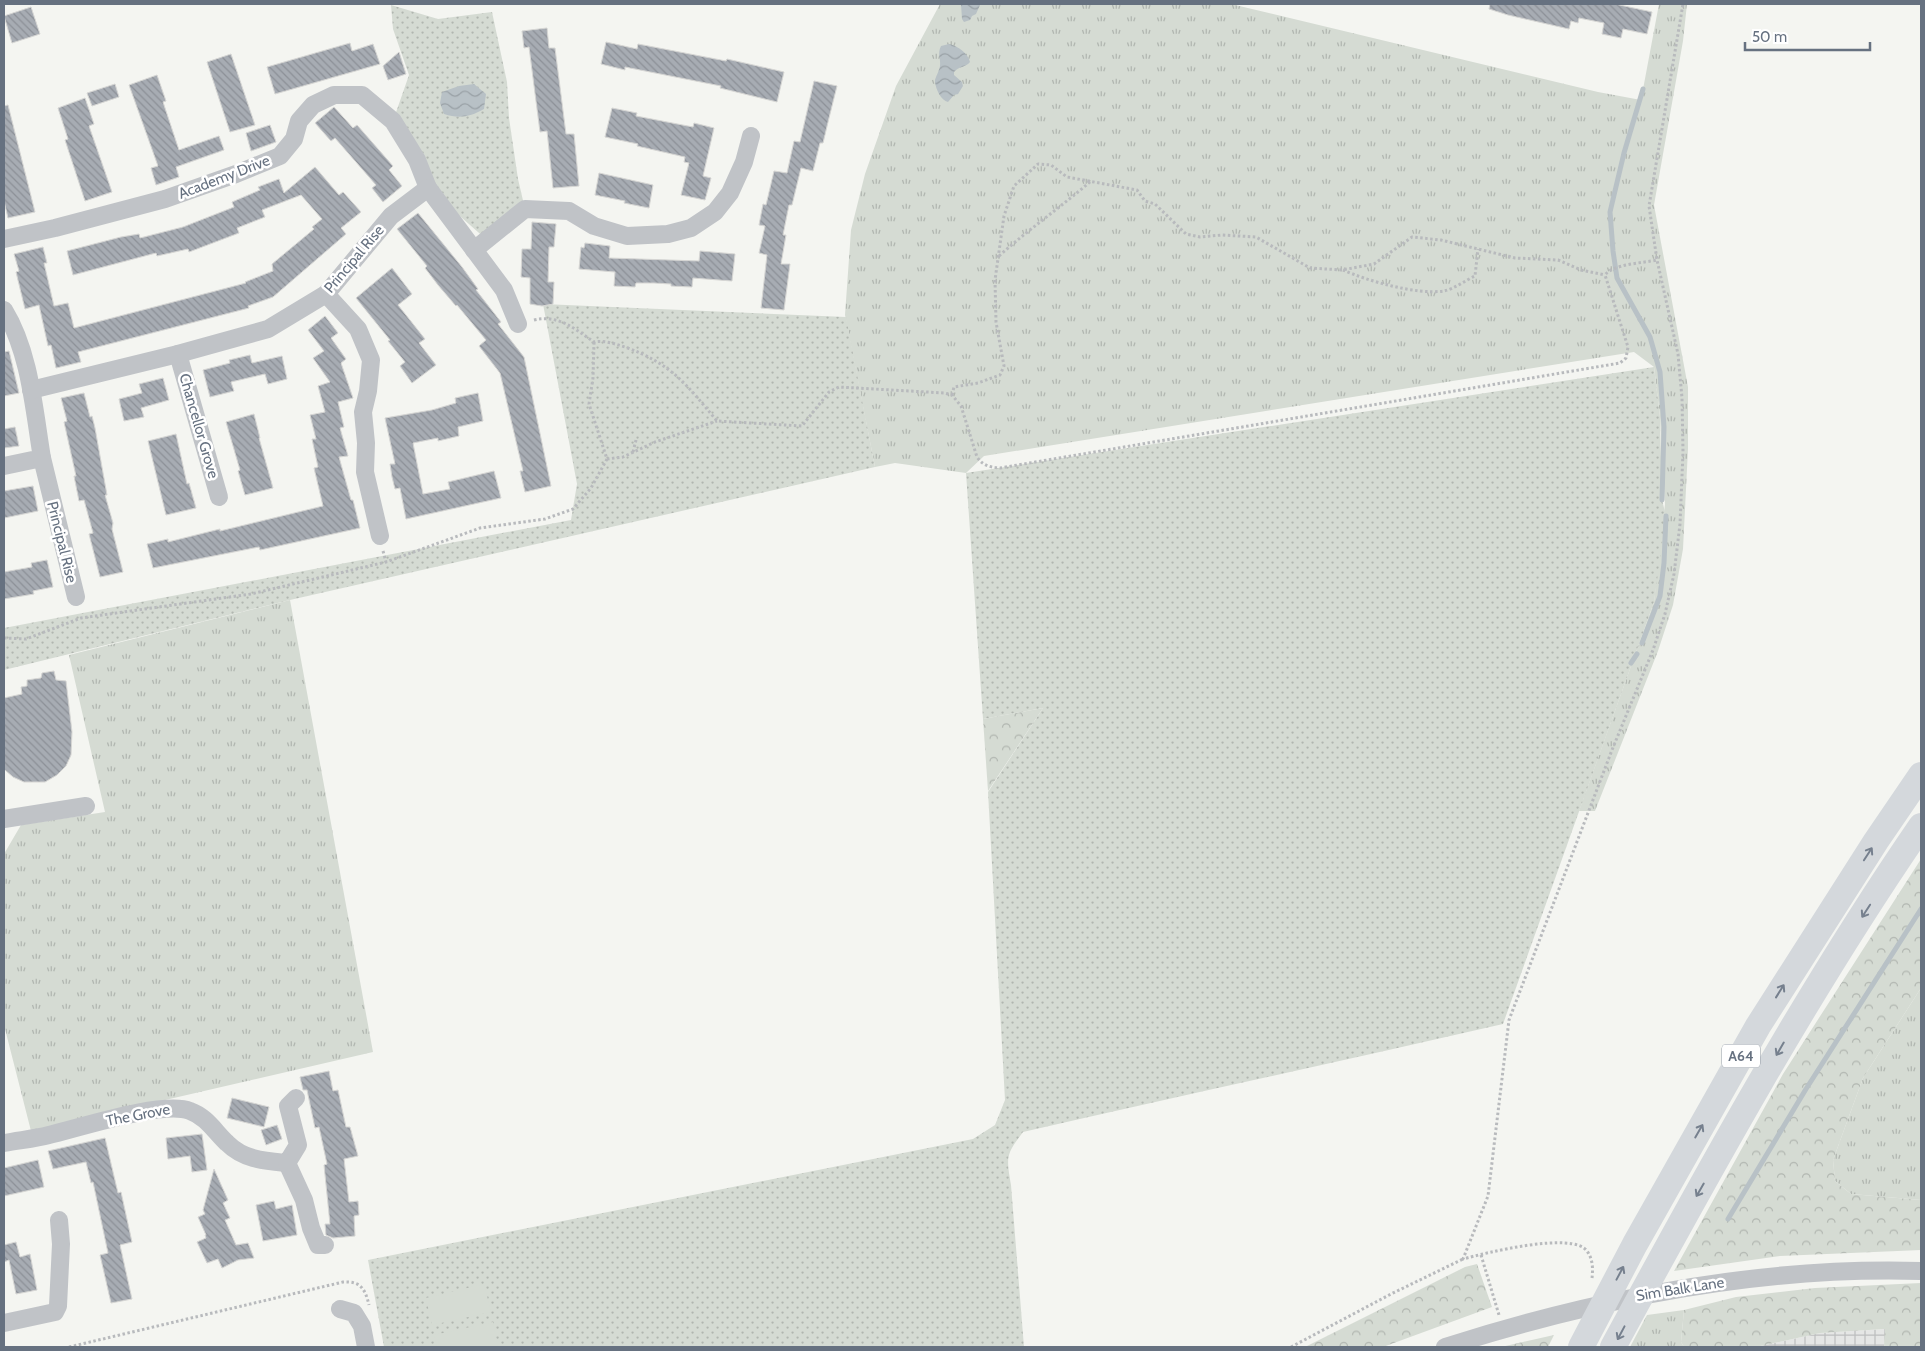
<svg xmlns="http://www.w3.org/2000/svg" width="1925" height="1351" font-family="Cabin,sans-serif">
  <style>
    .industrial { fill: url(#industrial-grid) }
    .grass { fill: url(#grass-tufts) }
    .forest { fill: url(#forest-crowns) }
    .park { fill: url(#park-dots) }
    .pitch { fill: #d5dbd3 }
    .water { fill: url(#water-waves) }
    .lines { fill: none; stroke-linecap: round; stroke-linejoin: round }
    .stream { stroke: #b8c1c6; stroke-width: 5 }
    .building { fill: url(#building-back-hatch); stroke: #d6d6d4 }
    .path { stroke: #b8babd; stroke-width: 3; stroke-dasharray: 2.5 2.5; stroke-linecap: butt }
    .minor { stroke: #c0c3c7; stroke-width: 18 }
    .highway { stroke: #d4d8dc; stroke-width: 26 }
    .oneway { stroke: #76808e }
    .labels { text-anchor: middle; stroke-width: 5; stroke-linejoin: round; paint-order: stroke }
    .shield { fill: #fff; stroke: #949ca6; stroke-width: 1 }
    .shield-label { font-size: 14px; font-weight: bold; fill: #667180 }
    .street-label { font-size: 15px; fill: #667180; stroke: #fff }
  </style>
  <defs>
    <pattern id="industrial-grid" width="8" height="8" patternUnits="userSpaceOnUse" patternTransform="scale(1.25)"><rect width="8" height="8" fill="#e5e6e5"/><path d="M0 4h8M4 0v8" fill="none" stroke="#bdbfbf"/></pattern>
    <pattern id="grass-tufts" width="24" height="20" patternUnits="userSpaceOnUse" patternTransform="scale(1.25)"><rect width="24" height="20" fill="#d5dbd3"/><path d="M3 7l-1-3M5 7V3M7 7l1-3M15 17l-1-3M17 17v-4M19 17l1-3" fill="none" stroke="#b1b6b0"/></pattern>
    <pattern id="forest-crowns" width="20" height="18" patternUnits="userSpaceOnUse" patternTransform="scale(1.25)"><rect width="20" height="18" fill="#d5dbd3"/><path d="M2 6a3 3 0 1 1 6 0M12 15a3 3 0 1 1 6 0" fill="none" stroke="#b1b6b0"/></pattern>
    <pattern id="park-dots" width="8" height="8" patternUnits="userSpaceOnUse" patternTransform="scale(1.25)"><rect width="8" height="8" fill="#d5dbd3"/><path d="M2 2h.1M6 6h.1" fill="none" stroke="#b1b6b0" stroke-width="1.8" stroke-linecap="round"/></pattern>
    <pattern id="water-waves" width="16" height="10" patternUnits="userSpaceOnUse" patternTransform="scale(1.25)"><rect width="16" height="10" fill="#b8c1c6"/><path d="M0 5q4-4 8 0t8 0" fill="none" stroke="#99a1a6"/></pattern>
    <pattern id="building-back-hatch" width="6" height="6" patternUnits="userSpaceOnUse" patternTransform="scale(1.25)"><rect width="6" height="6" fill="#a7acb3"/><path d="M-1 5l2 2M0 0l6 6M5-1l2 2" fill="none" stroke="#8c9097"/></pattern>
  </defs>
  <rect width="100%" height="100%" fill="#f4f5f1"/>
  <path class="industrial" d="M1886 1329 1884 1347H1756L1820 1333Z"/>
  <g class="grass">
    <path d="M940 4H1231L1598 92 1641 100 1659 4H1687L1683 41 1654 205 1688 387V449L1683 549 1673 605 1658 651 1595 811H1579L1654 602 1665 504 1660 417 1654 367 1634 352 984 456 966 473 895 463 875 467 845 315 851 230 865 174 896 86Z"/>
    <path d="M290 600 373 1052 31 1131 4 1025V854L21 825 105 812 69 655Z"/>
    <path d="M1921 988V1200L1851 1194 1835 1181 1833 1160 1863 1078Z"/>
    <path d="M1684 1310 1681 1342 1684 1347H1630L1647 1315Z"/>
  </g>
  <g class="forest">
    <path d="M1043 708 988 791 983 719Z"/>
    <path d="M1921 859V988L1863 1078 1833 1160 1835 1181 1851 1194 1921 1200V1250L1780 1256 1674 1271 1783 1074Z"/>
    <path d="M1477 1264 1492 1307 1383 1347H1305L1465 1267Z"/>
    <path d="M1921 1283V1347H1884L1885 1329 1820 1333 1756 1347H1684L1681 1342 1684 1310 1736 1297 1815 1288Z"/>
    <path d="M1554 1335 1548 1347H1501Z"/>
  </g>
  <g class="park">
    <path d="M391 5 438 19 492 12 507 82 509 118 518 179 525 209 487 240 428 188 393 121 409 75 393 29Z"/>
    <path d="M543 304 846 317 875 467 290 600 4 670V628L571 520 577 484Z"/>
    <path d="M1654 367 1660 417 1662 500 1666 516 1654 602 1503 1024C1343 1061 1183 1095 1023 1132 1006 1155 1006 1156 1011 1185L1024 1347H384L368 1260 973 1139 995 1125 1005 1100 988 792 1043 708 983 719 966 473Z"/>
  </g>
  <g class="pitch">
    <path d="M484 1284 491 1312 432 1325 426 1298Z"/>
    <path d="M493 1322 498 1347H437L434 1335Z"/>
  </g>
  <g class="water">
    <path d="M961 4H979L980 5 976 14 972 16 970 20 964 22 962 19Z"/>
    <path d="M949 44C958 46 968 53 970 62 967 67 959 66 954 72V75L962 82 963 86 958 94 954 95 948 102C941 100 936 90 935 82 935 77 939 72 940 66 941 58 937 54 941 46Z"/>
    <path d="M474 84 486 94 484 109C470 117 459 119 444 114L440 103 442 92 459 86Z"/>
  </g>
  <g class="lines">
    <g class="stream">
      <path d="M1643 89 1624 153 1610 212 1613 251 1617 278 1650 337 1660 372 1664 427 1662 500"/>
      <path d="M1642 643 1660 596 1664 563 1666 516"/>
      <path d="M1631 663 1637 654"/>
      <path d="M1728 1219 1806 1089 1921 909"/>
    </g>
  </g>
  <g class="building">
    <path d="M1490 4H1615L1652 12 1647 34 1623 29 1621 38 1602 34 1604 23 1579 18 1578 23 1571 21 1569 29 1508 15 1489 9Z"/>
    <path d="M31 7 40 34 12 43 4 16Z"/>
    <path d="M547 28 549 48H555L566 134H574L579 186 553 188 547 131 540 132 529 47 524 48 522 31Z"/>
    <path d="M606 42 637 49 638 44 726 61 727 59 784 72 777 102 720 88 721 86 625 67V70L601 64Z"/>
    <path d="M350 43 352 51 373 44 380 64 275 94 267 67Z"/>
    <path d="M399 52 406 74 388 80 383 66Z"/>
    <path d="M231 54 255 125 230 132 207 62Z"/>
    <path d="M157 75 166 101 163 102 179 150 219 136 224 150 176 167 179 177 156 185 151 168 158 166 129 85Z"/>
    <path d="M814 81 837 86 829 118 823 143H820L813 171 801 168 792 205H789L783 235H786L781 264H790L784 310 761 308 767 255 759 253 765 226 759 225 763 204 766 205 774 171 787 173 794 141 800 142Z"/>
    <path d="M115 84 119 97 92 106 87 93Z"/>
    <path d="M85 98 94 124 89 126 112 192 85 201 65 140 68 139 58 108Z"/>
    <path d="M8 105 35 212 8 218 4 201V106Z"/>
    <path d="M334 107 353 128 357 125 393 166 389 170 402 186 383 202 372 188 376 185 335 138 331 141 315 123Z"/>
    <path d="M612 108 637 113 636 116 693 127 694 123 714 128 703 176 711 178 705 200 681 195 689 163 684 162 685 157 637 146 638 144 605 137Z"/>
    <path d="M270 125 276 142 251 151 246 133Z"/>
    <path d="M315 167 339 195 343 192 361 212 341 228 346 234 273 297 248 306 249 308 78 352 81 362 56 368 51 345 48 346 39 305 25 309 16 272 19 271 14 254 43 247 47 263H44L54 306 68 303 74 328 246 283 245 282 273 271 272 264 314 229 312 227 322 219 301 195 262 210 265 217 237 228 239 233 189 252 188 249 157 256 156 253 73 275 67 251 121 237 139 234 140 238 183 227 234 207 232 202 260 190 258 187 279 179 284 193Z"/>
    <path d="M599 173 653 185 649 208 624 203 625 201 595 195Z"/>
    <path d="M418 213 462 267 478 289 476 290 501 322 498 324 524 357 551 486 525 492 520 471H523L500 373 479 346 486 340 457 305 456 306 438 285 425 268 427 266 397 229Z"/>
    <path d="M532 222 556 224 554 247H549L548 282H554L553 304 542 306 530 304V278L521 277 522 249H531Z"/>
    <path d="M585 243 610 246 609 258 699 261 700 251 735 254 732 281 693 278 692 287 671 286V284L654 283H636L635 287 614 286 615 272 579 269 581 247 584 248Z"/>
    <path d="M392 268 412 294 398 305 425 339 419 343 436 365 412 383 400 366 405 362 388 341 390 340 356 298Z"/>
    <path d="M325 316 338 333 331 338 346 359 341 363 353 398 338 402 344 427 340 428 348 456 339 457 351 500H353L360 528 260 550 259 547 153 568 147 544 168 539V542L220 529V531L323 506 314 468 318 467 312 439H316L310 415 325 412 318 386 330 382 313 358 324 351 308 330Z"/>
    <path d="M9 351 19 393 4 396V352Z"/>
    <path d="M250 355 252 363 282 356 287 379 268 384 265 374 231 382 234 391 210 397 203 370 230 363 229 360Z"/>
    <path d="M163 378 169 400 141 408 144 417 124 421 119 399 142 393 139 384Z"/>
    <path d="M84 393 90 417 92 416 95 428 107 495H105L113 523 112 529 123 572 100 577 89 534 93 533 84 500 79 501 74 476H76L64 422 67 421 61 398Z"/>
    <path d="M478 393 483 421 458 427 459 436 438 441V438L413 443 423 494 450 489 448 482 494 471 501 498 406 519 400 488 395 489 392 477 390 464H395L385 418 432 410 456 403 455 398Z"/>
    <path d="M254 414 260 438H259L273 488 245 495 238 471 240 470 226 422Z"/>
    <path d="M15 427 19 446 4 448V429Z"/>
    <path d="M176 434 187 484 189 483 196 508 166 515 148 441Z"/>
    <path d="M33 486 38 511 4 518V491Z"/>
    <path d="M47 560 53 587 33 591 34 594 4 599V572L32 567 31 563Z"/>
    <path d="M54 671 56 680 66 681 72 732 71 755 66 766 57 775 45 782H24L13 777 4 769V698L22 694 21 687 27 686V680L41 678 42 673Z"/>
    <path d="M329 1071 333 1091 338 1090 346 1127H350L358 1156 344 1159 349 1202 358 1201 359 1215 354 1216 355 1236 333 1238 326 1235 325 1224H330L324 1165 327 1164 319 1127 315 1128 307 1090H303L300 1077Z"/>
    <path d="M232 1098 269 1107 264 1127 227 1118Z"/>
    <path d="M277 1125 282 1139 266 1145 261 1130Z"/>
    <path d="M202 1134 207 1170 192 1172 190 1156 168 1159 166 1138Z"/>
    <path d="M105 1138 118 1193 121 1192 132 1242 120 1245 132 1299 111 1303 100 1255 108 1253 93 1182 91 1183 86 1162 53 1169 48 1151Z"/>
    <path d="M38 1160 44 1187 4 1196V1168Z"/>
    <path d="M214 1169 228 1200 223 1203 230 1218 225 1220 236 1245 248 1243 254 1258 238 1260 222 1268 218 1259 207 1263 197 1242 206 1238 205 1235H206L198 1217 205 1214 203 1210Z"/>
    <path d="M274 1201 276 1209 292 1205 297 1235 263 1241 256 1205Z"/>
    <path d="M16 1242 20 1257 30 1254 37 1290 16 1294 9 1260 4 1262V1245Z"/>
  </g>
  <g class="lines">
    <g class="path">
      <path d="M999 256C1029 229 1061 207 1091 181"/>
      <path d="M1343 270C1368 281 1416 295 1444 291 1454 289 1466 280 1475 276L1478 249"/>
      <path d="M534 320C558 314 575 329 594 342 605 340 615 344 625 347 672 364 686 384 717 421L802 426 829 392 839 387 944 393 952 395 961 406 977 457C983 466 990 467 1000 468L1620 363 1626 358 1628 347 1605 275C1613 264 1643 263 1657 260"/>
      <path d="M952 395 954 387 978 383 1000 375 1004 366 996 322 995 280 1004 216 1014 186 1038 164 1051 165 1067 177 1137 190 1145 201 1155 204 1186 234 1200 237 1222 235 1256 237 1310 268 1342 270 1374 264 1412 237 1441 240 1515 258 1558 260 1581 270 1605 275"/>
      <path d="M633 452 636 440"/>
      <path d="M607 459 623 457 655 442 717 421"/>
      <path d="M383 551 386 562"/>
      <path d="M4 638 26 639 81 618 251 594 386 562 480 528 545 519 573 509 591 488 607 459 589 404 593 378 594 342"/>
      <path d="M1481 1255 1499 1315"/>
      <path d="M1592 1278C1593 1269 1593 1259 1587 1251 1573 1231 1485 1253 1463 1259L1488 1196 1509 1020 1612 750 1653 650 1665 614 1674 574 1680 524 1683 452 1682 398 1678 354 1657 260 1649 206 1683 4"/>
      <path d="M69 1347 343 1282C360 1281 365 1288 369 1305"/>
      <path d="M1291 1347 1391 1294 1463 1259"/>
    </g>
    <g class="minor">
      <path d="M4 239 55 228 165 199 236 174 280 156 294 139 299 121 313 105 334 95H362L393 121 417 160 428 188"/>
      <path d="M474 250 525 209 569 211 594 226 627 236 668 234 691 228 715 212 730 193 744 162 751 136"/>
      <path d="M326 294 358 329 371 360 368 391 363 412 366 443 365 472 380 536"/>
      <path d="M4 310C30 352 34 410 42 458L4 466"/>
      <path d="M178 354 219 497"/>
      <path d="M31 390 178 354 268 329 326 294 391 216 428 188 504 290 518 324"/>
      <path d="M42 458 76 597"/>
      <path d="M4 819 86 806"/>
      <path d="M4 1143C19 1140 34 1139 49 1135 79 1128 164 1100 190 1111 207 1117 215 1132 227 1143 244 1160 265 1161 287 1163L298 1145 288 1106 296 1098"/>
      <path d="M287 1163 304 1200 311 1228 318 1245H325"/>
      <path d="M340 1309 354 1313 362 1326 366 1347"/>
      <path d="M4 1323 55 1312 58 1306 61 1244 59 1220"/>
      <path d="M1445 1347C1599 1298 1759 1266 1921 1271"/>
    </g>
    <g class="highway">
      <path d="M1581 1347 1635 1244 1758 1026 1876 841 1921 775"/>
      <path d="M1613 1347C1709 1170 1807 992 1921 826"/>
    </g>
  </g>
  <defs><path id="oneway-shaft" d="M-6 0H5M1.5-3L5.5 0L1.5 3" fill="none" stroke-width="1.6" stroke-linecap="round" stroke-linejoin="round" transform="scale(1.25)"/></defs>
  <g class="oneway">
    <use href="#oneway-shaft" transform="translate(1868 854) rotate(-57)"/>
    <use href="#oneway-shaft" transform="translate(1866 911) rotate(123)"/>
    <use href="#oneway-shaft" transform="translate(1780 991) rotate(-58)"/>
    <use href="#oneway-shaft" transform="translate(1780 1049) rotate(120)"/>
    <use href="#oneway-shaft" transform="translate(1699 1131) rotate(-60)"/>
    <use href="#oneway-shaft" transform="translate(1700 1190) rotate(120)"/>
    <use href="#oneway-shaft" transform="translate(1620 1273) rotate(-62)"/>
    <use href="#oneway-shaft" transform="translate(1621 1333) rotate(118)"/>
  </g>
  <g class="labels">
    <rect class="shield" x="1722" y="1044.5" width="38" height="23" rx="4"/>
    <g class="shield-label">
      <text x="1741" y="1061">A64</text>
    </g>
    <g class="street-label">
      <text transform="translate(224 177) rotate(-21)" y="5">Academy Drive</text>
      <text transform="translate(354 259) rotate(-50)" y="5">Principal Rise</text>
      <text transform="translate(199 426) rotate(74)" y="5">Chancellor Grove</text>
      <text transform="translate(62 542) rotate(76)" y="5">Principal Rise</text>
      <text transform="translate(138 1115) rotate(-11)" y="5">The Grove</text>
      <text transform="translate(1680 1289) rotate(-9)" y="5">Sim Balk Lane</text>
    </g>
  </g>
  <rect width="1925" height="1351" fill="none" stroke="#667180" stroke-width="10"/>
  <path d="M1745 42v8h125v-8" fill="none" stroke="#667180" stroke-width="2.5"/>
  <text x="1752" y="42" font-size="15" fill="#667180" stroke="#ffffff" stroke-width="4" paint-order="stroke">50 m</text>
</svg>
